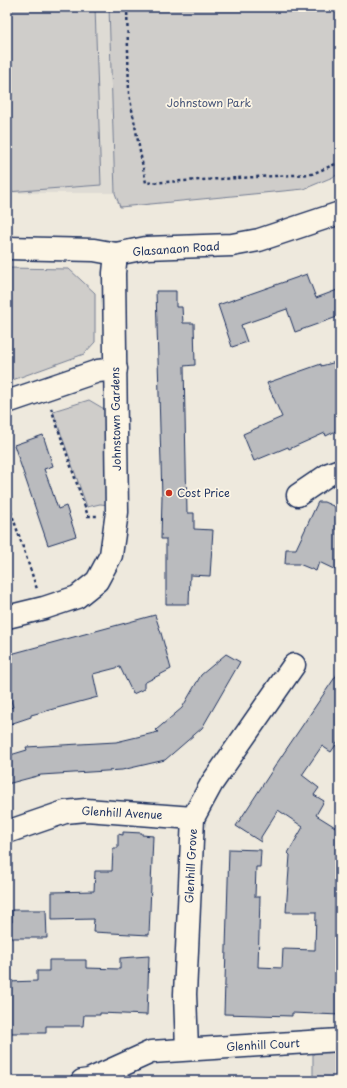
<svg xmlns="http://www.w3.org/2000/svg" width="347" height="1088" font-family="'Playpen Sans',sans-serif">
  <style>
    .built { fill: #dedbd4 }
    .green { fill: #cfcdca; stroke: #757e94 }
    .building { fill: #babbbe; stroke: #1b2f5e }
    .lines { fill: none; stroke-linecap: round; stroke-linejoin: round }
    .minor-casing { stroke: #1b2f5e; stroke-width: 25 }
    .path { stroke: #1b2f5e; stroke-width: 2.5; stroke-dasharray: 3 3; stroke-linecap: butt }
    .minor { stroke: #fcf5e5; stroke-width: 22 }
    .poi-dot { fill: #c8321e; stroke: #fcf5e5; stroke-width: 1.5 }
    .labels { text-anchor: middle; stroke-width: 3.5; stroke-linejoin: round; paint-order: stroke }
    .park-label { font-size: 11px; fill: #485679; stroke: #fcf5e5 }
    .street-label { font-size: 11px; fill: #1b2f5e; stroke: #fcf5e5 }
    .poi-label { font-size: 11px; fill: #1b2f5e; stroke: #fcf5e5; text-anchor: start }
  </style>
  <rect width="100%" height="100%" fill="#eee9dd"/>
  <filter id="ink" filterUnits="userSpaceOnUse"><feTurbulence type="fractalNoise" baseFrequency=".025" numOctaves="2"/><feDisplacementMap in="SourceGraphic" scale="8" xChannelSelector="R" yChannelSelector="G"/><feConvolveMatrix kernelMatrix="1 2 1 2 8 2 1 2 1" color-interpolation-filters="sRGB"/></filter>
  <g filter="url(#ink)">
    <path class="built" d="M7 7H109L115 193H7Z"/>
    <g class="green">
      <path d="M7 7H95L101 185 7 192Z"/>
      <path d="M109 7H340V174L304 189 120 207 115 193Z"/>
      <path d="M7 268 69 269 95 293V342L84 354 7 382Z"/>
      <path d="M89 400 106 410 110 505 100 504 87 507 53 411Z"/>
      <path d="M340 1040V1081H313V1042Z"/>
    </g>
    <g class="building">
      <path d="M307 274 316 298 340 289V316L295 332 287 309 241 325 247 342 232 347 218 305Z"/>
      <path d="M156 291H176V307H182L183 323H194L195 365 184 366 187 513H194V529L213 530 210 576 190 575 189 604H166V539H161L162 497Z"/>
      <path d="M340 361V429L326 436 325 433 289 449 288 447 254 461 243 434 282 417 267 383 321 364V366Z"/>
      <path d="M43 435 53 466 44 469 51 488 58 509 66 506 76 536 48 545 14 445Z"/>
      <path d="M318 502H324L340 509V572L319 562 316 571 299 564H285L286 549H296Z"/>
      <path d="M155 615 161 633 171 669 144 683V689L133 694 120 667 93 674 98 697 31 715V717L7 725V709L13 707 7 688V655Z"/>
      <path d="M226 654 240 662 202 728 165 760 122 770 41 775 7 784V756L27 750 26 747 116 742 158 732 156 730 182 708 201 675Z"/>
      <path d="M340 670V739L331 752 322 746 302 775 319 788 314 795 324 801 316 815 340 830V1015L292 1013V1016L224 1014 229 849 261 850 260 867H256L255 897H260L258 967 282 968 283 949 315 950 316 912H286L290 855 288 853 303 827 278 810 261 837V842L236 826 277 763Z"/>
      <path d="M123 832 142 833V835L153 836 149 935 93 932 94 919 52 920V892L94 891 95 871H112L113 848H118V834L123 835Z"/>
      <path d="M12 910H46L47 938H7V923L12 922Z"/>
      <path d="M149 956 147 1015 100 1013V1015H84L83 1026H46V1033H7V982L37 981V971H49V960H86V968L120 969V958Z"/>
    </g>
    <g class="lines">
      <g class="minor-casing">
        <g id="minor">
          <path d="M7 248 94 250 116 254 146 248 232 245 259 240 340 213"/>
          <path d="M7 402 98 371 116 369"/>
          <path d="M298 495 329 474 340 470"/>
          <path d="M7 617 44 608 77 597 97 581 111 555 117 512 114 273 116 254"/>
          <path d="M7 832 65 812 86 810 193 818"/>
          <path d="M187 1049 185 994 193 818 212 783 294 665"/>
          <path d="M82 1081 89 1080 151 1052 340 1040"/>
        </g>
      </g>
      <g class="path">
        <path d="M127 7 129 94 146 183 312 174 340 162"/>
        <path d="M51 408 88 516H97"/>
        <path d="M7 500 37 589"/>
      </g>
      <use href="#minor" class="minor"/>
    </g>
  </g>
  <circle class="poi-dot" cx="169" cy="493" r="4"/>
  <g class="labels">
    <g class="park-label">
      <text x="209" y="107">Johnstown Park</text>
    </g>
    <g class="street-label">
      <text transform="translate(176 249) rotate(-4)" y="4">Glasanaon Road</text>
      <text transform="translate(116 419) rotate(-91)" y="4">Johnstown Gardens</text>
      <text transform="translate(122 813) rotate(3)" y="4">Glenhill Avenue</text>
      <text transform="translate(191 866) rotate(-87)" y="4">Glenhill Grove</text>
      <text transform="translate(263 1045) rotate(-3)" y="4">Glenhill Court</text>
    </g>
    <g class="poi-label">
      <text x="177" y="497">Cost Price</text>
    </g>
  </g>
  <rect width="347" height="1088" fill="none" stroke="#fcf5e5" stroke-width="24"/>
  <rect x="12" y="12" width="323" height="1064" fill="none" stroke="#1b2f5e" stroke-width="1.5" filter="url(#ink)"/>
</svg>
